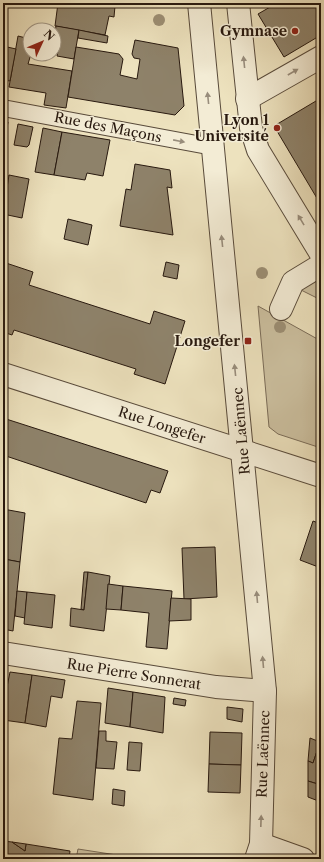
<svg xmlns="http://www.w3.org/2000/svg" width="324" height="862" font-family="'Libre Caslon Text',serif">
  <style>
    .green { fill: #ccc0a0; stroke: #7a6c58 }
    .building { fill: #8e826a; stroke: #28190f }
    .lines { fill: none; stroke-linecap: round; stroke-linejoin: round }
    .service-casing { stroke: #594b3b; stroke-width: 18 }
    .minor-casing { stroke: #594b3b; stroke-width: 24 }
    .service { stroke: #f3ecd5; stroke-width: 16 }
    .minor { stroke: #f3ecd5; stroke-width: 22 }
    .tree { fill: #9c8f75 }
    .oneway { fill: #988d7c }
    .poi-dot { fill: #8f2418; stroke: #f3ecd5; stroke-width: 1.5 }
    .labels { text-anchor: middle; stroke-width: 3; stroke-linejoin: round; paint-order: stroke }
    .poi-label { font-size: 14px; font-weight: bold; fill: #28190f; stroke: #f3ecd5; text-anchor: end }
    .street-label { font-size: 14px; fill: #28190f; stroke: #f3ecd5 }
  </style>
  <rect width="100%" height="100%" fill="#ede2be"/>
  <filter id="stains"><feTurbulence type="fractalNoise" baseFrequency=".005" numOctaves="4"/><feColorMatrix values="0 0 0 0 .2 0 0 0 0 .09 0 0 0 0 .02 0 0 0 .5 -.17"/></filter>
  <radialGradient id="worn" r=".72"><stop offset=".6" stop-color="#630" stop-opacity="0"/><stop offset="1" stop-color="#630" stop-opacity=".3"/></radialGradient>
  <g class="green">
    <path d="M321 275V295L317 298 299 289Z"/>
    <path d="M258 306 321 341V448L278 434 269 427Z"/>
    <path d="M78 849 136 858 76 859Z"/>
  </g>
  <g class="building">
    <path d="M29 3H42L41 6Z"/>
    <path d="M58 3 80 5V3H98L115 6 114 17 109 16 105 35 55 26Z"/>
    <path d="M129 3H161L130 6Z"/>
    <path d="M277 3H321V35L284 57 258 14Z"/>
    <path d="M56 26 79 30 74 59 57 56 60 42 54 40Z"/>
    <path d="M79 30 108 36 107 43 78 38Z"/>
    <path d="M18 36 30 39 31 54 28 64 72 71 66 108 44 105 46 93 9 87Z"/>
    <path d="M135 40 178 48 184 106 175 115 68 97 76 47 119 54 123 59 120 75 137 79 140 59 134 58 132 54Z"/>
    <path d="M3 46 16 49 10 81 3 80Z"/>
    <path d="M321 98V205L274 126Z"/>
    <path d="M3 121 8 122 3 151Z"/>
    <path d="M18 124 33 127 29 145 27 147 14 145Z"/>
    <path d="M43 128 62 132 54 175 35 172Z"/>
    <path d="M62 132 110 140 103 176 87 173 85 180 54 175Z"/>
    <path d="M135 164 170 170 172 188 167 187 173 235 120 226 126 189 131 190Z"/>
    <path d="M3 174 8 175 4 198H3Z"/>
    <path d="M9 175 29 179 22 218 3 214Z"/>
    <path d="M68 219 92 225 88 245 64 239Z"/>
    <path d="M3 262 33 272 29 285 150 324 154 311 185 321 165 384 134 374 136 369 14 330 12 335 3 332Z"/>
    <path d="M166 262 179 265 177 279 163 276Z"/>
    <path d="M3 418 168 471 160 493 151 490 146 503 3 455Z"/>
    <path d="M3 509 25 513 20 562 3 559Z"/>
    <path d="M313 521 321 524V568L300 560Z"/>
    <path d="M215 547 217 597 184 599 182 548Z"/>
    <path d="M4 559 20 562 13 631 3 629Z"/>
    <path d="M84 572H88L84 610 81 609Z"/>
    <path d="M88 572 110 576 104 631 70 626 71 608 84 610Z"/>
    <path d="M108 584 123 586 121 610 106 609Z"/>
    <path d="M123 586 172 591 167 649 146 647 149 613 121 610Z"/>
    <path d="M17 591 27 592 25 618 15 616Z"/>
    <path d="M27 592 55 595 52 628 24 624Z"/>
    <path d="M171 598 191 599V620L169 621Z"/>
    <path d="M10 672 32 675 25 723 3 720V692L4 687H7Z"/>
    <path d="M32 675 65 680 62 698 51 696 46 727 25 723Z"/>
    <path d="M108 688 133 692 130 727 105 723Z"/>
    <path d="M133 692 165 697 163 733 130 727Z"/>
    <path d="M174 698 186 700 185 706 173 704Z"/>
    <path d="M77 701 101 703 93 800 53 794 59 738 72 739Z"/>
    <path d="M227 707 243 709 242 722 227 719Z"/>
    <path d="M99 731H106V741L117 742 114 769 96 768Z"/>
    <path d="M210 732 242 733 241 765 209 764Z"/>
    <path d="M310 738 320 742 313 763 308 761Z"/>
    <path d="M129 742 142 743 140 771 127 770Z"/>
    <path d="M320 742H321V785L308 781V761L313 763Z"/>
    <path d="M209 764 241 765 240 793 208 792Z"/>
    <path d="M308 781 321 785V802L308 797Z"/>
    <path d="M113 789 125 791 124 806 112 804Z"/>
    <path d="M3 841 12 842 25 851 26 844 70 851 69 859H3Z"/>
    <path d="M12 842 26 844 25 851Z"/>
  </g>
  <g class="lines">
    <g class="service-casing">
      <path id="service" d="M3 108 213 147"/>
    </g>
    <g class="minor-casing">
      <g id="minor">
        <path d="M199 3 265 691 261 844 256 859"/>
        <path d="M238 3 251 128 258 150 321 254"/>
        <path d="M247 99 321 57"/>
        <path d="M281 309 293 282 321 265"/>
        <path d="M3 374 321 476"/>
        <path d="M3 653 216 687 265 691"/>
        <path d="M261 844 303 859"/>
      </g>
    </g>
    <use href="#service" class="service"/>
    <use href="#minor" class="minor"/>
  </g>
  <g class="tree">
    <circle cx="159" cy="20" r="6"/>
    <circle cx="262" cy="273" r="6"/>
    <circle cx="280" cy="327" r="6"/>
  </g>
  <defs><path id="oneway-solid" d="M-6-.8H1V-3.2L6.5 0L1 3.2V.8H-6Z"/></defs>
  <g class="oneway">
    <use href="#oneway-solid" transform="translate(244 62) rotate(-96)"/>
    <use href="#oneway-solid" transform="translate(293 72) rotate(-30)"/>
    <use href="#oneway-solid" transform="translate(208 98) rotate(-96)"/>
    <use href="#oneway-solid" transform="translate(179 141) rotate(11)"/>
    <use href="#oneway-solid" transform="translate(301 220) rotate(-121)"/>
    <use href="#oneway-solid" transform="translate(222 241) rotate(-96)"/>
    <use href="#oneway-solid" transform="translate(235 370) rotate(-96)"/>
    <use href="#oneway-solid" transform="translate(257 597) rotate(-95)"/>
    <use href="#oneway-solid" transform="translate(263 662) rotate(-95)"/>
    <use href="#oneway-solid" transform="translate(261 821) rotate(-88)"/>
  </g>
  <g class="poi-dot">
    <circle cx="295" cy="31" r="4"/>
    <circle cx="277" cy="128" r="4"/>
    <rect x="244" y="337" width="8" height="8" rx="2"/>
  </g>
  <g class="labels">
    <g class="poi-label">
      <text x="287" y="36">Gymnase</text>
      <text x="269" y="125">Lyon 1<tspan x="269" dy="16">Université</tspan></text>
      <text x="240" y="346">Longefer</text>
    </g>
    <g class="street-label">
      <text transform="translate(108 127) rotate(11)" y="5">Rue des Maçons</text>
      <text transform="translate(162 425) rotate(18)" y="5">Rue Longefer</text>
      <text transform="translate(241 431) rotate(-95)" y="5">Rue Laënnec</text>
      <text transform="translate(134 674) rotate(9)" y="5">Rue Pierre Sonnerat</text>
      <text transform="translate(263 754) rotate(-88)" y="5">Rue Laënnec</text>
    </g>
  </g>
  <rect width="324" height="862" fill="none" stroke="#ede2be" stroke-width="16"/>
  <rect x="4" y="4" width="316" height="854" fill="none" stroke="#28190f" stroke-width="2"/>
  <rect x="8" y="8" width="308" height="846" fill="none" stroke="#28190f"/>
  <g transform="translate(42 42) rotate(46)"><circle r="19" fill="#f3ecd5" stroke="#a29886"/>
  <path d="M0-3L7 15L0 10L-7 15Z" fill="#8f2418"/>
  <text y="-6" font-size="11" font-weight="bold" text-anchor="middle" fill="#28190f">N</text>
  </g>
  <rect width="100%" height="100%" filter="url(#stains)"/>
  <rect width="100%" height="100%" fill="url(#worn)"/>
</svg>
